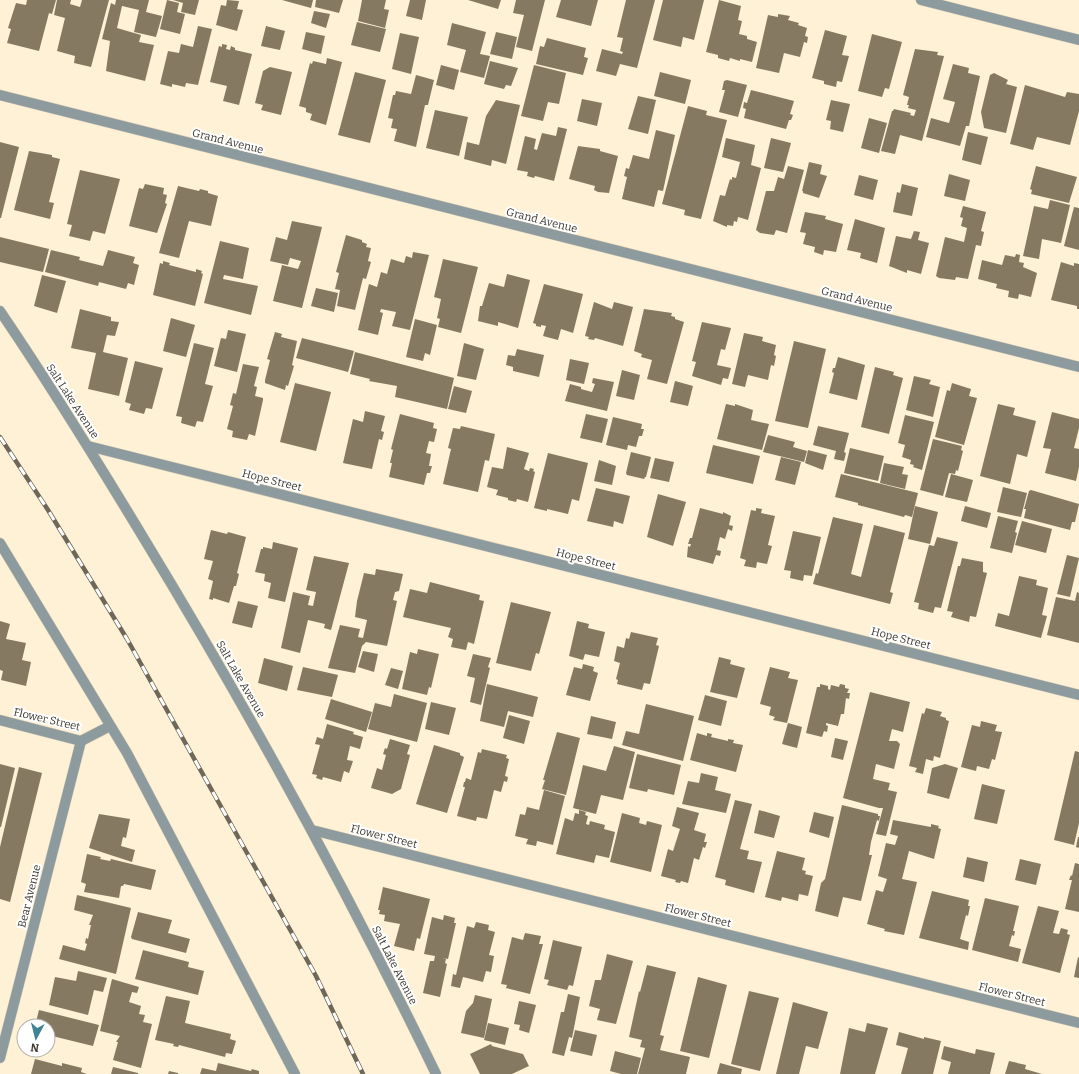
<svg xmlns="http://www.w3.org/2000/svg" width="1079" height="1074" font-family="Bitter,serif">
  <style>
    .building { fill: #857a61 }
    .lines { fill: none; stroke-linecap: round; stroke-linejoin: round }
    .minor-casing { stroke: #d8ccb4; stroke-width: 11 }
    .minor { stroke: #8d9b9f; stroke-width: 10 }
    .rail-casing { stroke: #6f6859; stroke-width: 4.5 }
    .rail { stroke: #fff; stroke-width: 3; stroke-dasharray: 9; stroke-linecap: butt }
    .labels { text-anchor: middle; stroke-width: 4; stroke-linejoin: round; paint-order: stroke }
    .street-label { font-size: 11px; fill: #3e392e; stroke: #fff }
  </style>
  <rect width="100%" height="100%" fill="#fef1d5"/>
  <g class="building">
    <path d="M27 0H56L52 14 49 13 39 51 7 43 11 29 8 28 16 3 26 5Z"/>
    <path d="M57 0H71L70 4 80 7 82 0H109L91 67 74 63 75 56 57 51 65 18 54 15Z"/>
    <path d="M116 0H149L146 12 162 16 156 37 134 32 139 10 122 6 117 28 141 35 139 42 154 45 145 81 106 71 110 41 102 39 111 3 115 5Z"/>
    <path d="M167 0 179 3 177 12 185 14 180 34 160 29Z"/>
    <path d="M173 0H199L195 15 181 12 183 3Z"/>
    <path d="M227 0 239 1 237 9 243 10 237 31 216 25 221 5 226 6Z"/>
    <path d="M282 0H313L311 8Z"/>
    <path d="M316 0H343L339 13 315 7Z"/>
    <path d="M362 0H386L384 9 389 10 385 28 358 21Z"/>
    <path d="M410 0H426L422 20 406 16Z"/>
    <path d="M468 0H501L498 9Z"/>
    <path d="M516 0H545L532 51 516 47 524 15 513 13Z"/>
    <path d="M561 0H598L591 26 556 17Z"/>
    <path d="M626 0H655L637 68 620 64 616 76 596 71 602 49 622 54 623 52 620 51 623 38 617 37Z"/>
    <path d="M663 0H704L694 40 683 37 681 47 653 40Z"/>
    <path d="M719 0 741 6 738 20 742 21 739 34 747 36V39L757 42 752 62 740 59V61L730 58 729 61 718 58V55L706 52Z"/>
    <path d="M314 11 330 14 326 28 311 23Z"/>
    <path d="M778 14 790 16 788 20 799 23 798 25 807 28 805 36 808 37 807 43 804 42 800 57 784 53 779 73 756 68 768 15 778 17Z"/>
    <path d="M357 22 386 29 380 52 351 45Z"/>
    <path d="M452 23 486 32 480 54 490 56 484 78 460 72 466 50 447 45Z"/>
    <path d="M198 26 212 29 198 85 186 83 185 87 172 84V87L160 84 168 51 179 53 181 44 193 47Z"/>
    <path d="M266 26 285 31 280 50 261 46Z"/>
    <path d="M825 30 847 36 842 55 849 56 842 82 837 81 836 87 824 84V81L812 78Z"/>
    <path d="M306 32 325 36 321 54 302 49Z"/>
    <path d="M496 32 517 37 512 59 490 54Z"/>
    <path d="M400 33 419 37 411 74 392 69Z"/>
    <path d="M872 34 902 42 889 89 885 88 882 97 858 91Z"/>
    <path d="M547 38 586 48 584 57 588 58 583 75 536 64 540 46 544 47Z"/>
    <path d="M222 44 227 45 226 49 230 50 231 46 235 48V50L252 54 239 105 223 101 227 86 210 82 219 46 222 47Z"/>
    <path d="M915 49 938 52 937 55 944 56 922 141 900 135 895 154 881 151 892 111H893L894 109 911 113 910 115 914 116 916 110 908 108 909 105H907L909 97 903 95Z"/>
    <path d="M327 58 342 62 326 125 310 120 312 114 306 112V108L299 106 310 63 312 64 313 61 326 64Z"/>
    <path d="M490 61 518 68 511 86 506 85 504 89 484 84Z"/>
    <path d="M953 64 969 68 968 73 980 76 969 126H966L960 146 926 137 931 118 949 123 955 102 943 99Z"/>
    <path d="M441 65 459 70 454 90 436 85Z"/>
    <path d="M534 65 566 73 559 104 548 102 543 121 521 116Z"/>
    <path d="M270 67 292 72 281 115 261 110 263 105 255 103 263 71Z"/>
    <path d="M355 72 386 80 370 143 338 135Z"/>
    <path d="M660 72 691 80 685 104 654 96Z"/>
    <path d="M994 73 1008 80 1006 84 1017 87 1006 133 984 128 981 112 990 75Z"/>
    <path d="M416 75 434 80 428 105H425L416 147 394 141 397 129 391 128 393 119 388 118 393 95H395L396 91 411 94Z"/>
    <path d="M727 80 747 85 738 117 719 112 725 90H722L724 81Z"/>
    <path d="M1025 85 1065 97 1067 92 1079 94V111L1070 145 1037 137 1033 150 1010 144Z"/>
    <path d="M751 90 794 101 790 114 793 115 791 120H789L786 129 744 118 746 109 743 108 744 102 747 103Z"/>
    <path d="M638 96 656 100 648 134 628 129Z"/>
    <path d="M582 99 602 103 597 126 577 121Z"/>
    <path d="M496 100 520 105 506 164 492 160 491 166 464 159 467 142 479 145 486 116Z"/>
    <path d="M831 100 850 104 843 132 830 129 831 121 826 120Z"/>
    <path d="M688 106 707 111 706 115 727 120 701 219 684 215 685 210 662 204Z"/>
    <path d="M435 110 468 117 459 156 426 148Z"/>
    <path d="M869 118 887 123 879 153 861 148Z"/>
    <path d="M558 127 567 129 554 181 535 176 534 178 527 176 528 172 517 170 525 136 536 139 534 149 537 150 542 133 556 136Z"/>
    <path d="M656 130 675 135 663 191 658 190 654 207 622 199 627 177 624 176 626 168 629 169 633 155 649 159Z"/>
    <path d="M968 132 988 137 981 165 962 160Z"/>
    <path d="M726 138 755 145 751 165 761 168 748 220 738 217 737 222 734 221 733 226 727 225V227L713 221 720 195 725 196 730 179 732 180V177L736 178 740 162 722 157Z"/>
    <path d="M771 138 791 143 783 172 764 168Z"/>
    <path d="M0 142 19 147 1 218H0Z"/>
    <path d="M578 146 600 149V151L618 156 609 193 598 192 594 190 595 186 569 179Z"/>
    <path d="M29 151 52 155V157L60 159 49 202 54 203 50 219 14 210Z"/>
    <path d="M809 162 822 165 820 174 827 176 819 198 803 193V191H802Z"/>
    <path d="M788 166 804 170 787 233 776 230 774 235 760 233 756 230 766 191H774L778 177 784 179Z"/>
    <path d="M1036 166 1077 177 1069 203 1031 194 1032 190 1030 189Z"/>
    <path d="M80 170 120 179 105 234 93 231 90 241 69 236 72 225 67 224Z"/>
    <path d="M949 174 970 180 965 201 944 196Z"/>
    <path d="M859 175 878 180 873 200 854 195Z"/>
    <path d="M145 184 164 188 163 194 167 195 165 203 167 204 157 233 129 226 139 188 143 189Z"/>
    <path d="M902 184 918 188 912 216 893 212 897 192 900 193Z"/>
    <path d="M178 186 199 191 200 189 208 191V193L218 196 211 226 189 221 179 258 159 253Z"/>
    <path d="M1050 200 1070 205 1061 243 1042 239 1039 259 1023 256 1034 206 1048 209Z"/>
    <path d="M963 206 986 212 981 231 984 232 981 246 976 245 968 279 956 277 955 280 939 278 936 276 945 237 964 242 967 228 961 226 963 218 960 217Z"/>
    <path d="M1074 207 1079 208V250L1064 246Z"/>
    <path d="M805 212 826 216 825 219 843 224 836 252 824 250 823 255 814 252 815 247 803 244 806 233 800 232Z"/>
    <path d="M855 219 885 228 877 263 860 258 861 253 847 250Z"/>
    <path d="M292 221 322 227 302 308 273 301 282 265 298 269 301 261 290 258 288 265 270 261 276 237 287 240Z"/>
    <path d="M914 231 920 232 918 240 929 243 921 274 907 270V273L889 266 896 236 911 239Z"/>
    <path d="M346 235 362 240V242L367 244 366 247 371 248 368 261 371 262 366 279 363 278 355 310 337 306 340 290 335 289 339 273 336 272Z"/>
    <path d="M0 237 49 249 43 272 0 262Z"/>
    <path d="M220 241 249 248 243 279 224 275 223 279 258 286 251 315 204 303Z"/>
    <path d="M51 250 80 257 79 260 103 266 108 250 135 257 133 263 139 265 134 285 128 283 126 289 99 282 101 274 98 286 45 272Z"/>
    <path d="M413 252 429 255 410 330 392 326 396 312 381 309 380 312 383 313 378 335 358 330 369 284 377 287 381 272 387 274 391 259 404 263 406 256 412 258Z"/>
    <path d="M1016 254 1020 255 1019 262 1024 263 1023 267 1037 273 1031 297 1019 294 1018 299 1008 297 1009 291 996 288 997 284 978 279 982 260 1002 265 1005 255 1015 257Z"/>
    <path d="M443 259 478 267 461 333 438 327 440 319 437 318 441 299 434 297Z"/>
    <path d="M163 261 170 263 169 265 196 272V269L202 271 201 273 203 274 195 306 153 295 160 263 163 264Z"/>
    <path d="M1061 262 1074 266V263L1079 264V309H1077V306L1051 300Z"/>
    <path d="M507 274 530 280 518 328 498 322V326L478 321 480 306H482L489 283 504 287Z"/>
    <path d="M42 275 66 281 57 313 34 306Z"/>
    <path d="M544 284 583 294 573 333 561 329 558 340 543 336 546 326 541 325V327L536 326V324L533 323Z"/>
    <path d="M316 288 338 293 334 312 311 306Z"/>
    <path d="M594 302 612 309 614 302 633 307 623 346 595 338 594 340 588 339 589 337 585 336Z"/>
    <path d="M80 309 111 317V321L119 322 115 336 107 335 103 352 128 358 119 396 88 389 96 353 71 348Z"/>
    <path d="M644 309 672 313 671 316 675 317V319L684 322 667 384 647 379 652 360 641 357 642 354 634 351Z"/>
    <path d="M171 318 195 325 186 357 163 351Z"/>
    <path d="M415 319 437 325 430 355 425 353 423 361 406 357Z"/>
    <path d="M702 322 731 328 725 350 721 349 717 365 731 368 728 379 723 378 721 385 692 376 696 362 692 361Z"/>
    <path d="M228 330 246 334 237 372 214 366 221 338 226 339Z"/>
    <path d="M275 332 282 334 281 337 297 341 292 365 294 366 288 386 286 385 285 390 265 383V380L270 360 267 359Z"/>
    <path d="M744 333 763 337 762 341 776 345 774 355 776 356 774 366 771 365 768 380 748 375 745 387 732 384Z"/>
    <path d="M302 338 354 351 348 372 296 358Z"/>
    <path d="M794 341 826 349 808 428 775 421Z"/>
    <path d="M194 343 214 348 205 384 213 386 203 422 197 421 195 427 181 423 182 417 176 416Z"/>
    <path d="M464 343 484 349 476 380 457 376Z"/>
    <path d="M517 349 544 355 539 377 513 371V367L506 365 508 355 515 356Z"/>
    <path d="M355 352 454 378 447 409 395 397 397 386 369 381 370 379 350 374Z"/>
    <path d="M838 357 865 365 857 400 829 393 834 373 832 372 833 368H835Z"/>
    <path d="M570 359 589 363 584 384 566 380Z"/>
    <path d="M135 361 163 368 152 409 146 408 144 414 129 410 131 404 125 402Z"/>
    <path d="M243 364 259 367 254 386 257 387 255 396 263 398V400L255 436 249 434 247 440 232 437 233 431 227 429 233 406 230 405 233 393 236 394Z"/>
    <path d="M875 367 894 372 893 375 903 378 889 434 861 427Z"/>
    <path d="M622 370 640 375 634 400 616 396Z"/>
    <path d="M914 376 931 380 929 384 940 387 933 417 906 410Z"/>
    <path d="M593 378 614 382 607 411 565 401 570 384 581 387V389L592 392 595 384 592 383Z"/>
    <path d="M675 381 693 386 688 406 670 402Z"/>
    <path d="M295 383 331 392 316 451 280 442Z"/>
    <path d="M952 383 971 389 969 396 977 398 964 445 935 437 947 390 950 391Z"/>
    <path d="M454 386 472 391 466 413 448 409Z"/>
    <path d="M726 404 735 406V404L753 410 751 420 769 424 762 450 717 439Z"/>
    <path d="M998 404 1015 408 1013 415 1036 421 1027 457 1017 454 1010 484 980 476Z"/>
    <path d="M365 411 385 416 381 431 384 432 382 440 379 439 372 469 343 463 353 419 363 422Z"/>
    <path d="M1052 412 1079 419V428L1074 448 1079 449V467L1076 481 1045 473 1051 449 1043 448Z"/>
    <path d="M400 414 434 423 433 428 437 429 434 442 429 441 426 453 431 454 429 466H432L430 473H427L424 485 389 477 392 463H390L393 450 391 449Z"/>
    <path d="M586 414 608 419 602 443 580 438Z"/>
    <path d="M905 415 934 422 922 470 913 467 914 465 910 464 911 460 902 457 905 445 898 443Z"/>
    <path d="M613 417 642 424 641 429H644L642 436H639L636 447 628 445 627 450 606 445Z"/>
    <path d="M461 426 495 434 489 461 485 460 478 492 443 484 451 449 448 448 453 428 460 429Z"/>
    <path d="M818 426 849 433 844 452 846 453 844 461 834 459 836 451 813 445Z"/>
    <path d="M768 435 795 442 793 447 807 451 804 462 763 452Z"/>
    <path d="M933 439 962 446 961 450 963 451 958 471 956 470 955 474 949 473 943 496 920 490Z"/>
    <path d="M713 445 760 456 753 484 706 473Z"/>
    <path d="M507 447 529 453 524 469 529 471 530 468 534 469 533 471 535 472 528 502 517 499 516 502 508 500V498L496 495 498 490 487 487 492 467 503 469Z"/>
    <path d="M850 448 884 456 878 481 844 473Z"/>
    <path d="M808 450 827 455 823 470 805 463Z"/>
    <path d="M631 452 651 457 646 477H645L644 479 627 475 626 473Z"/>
    <path d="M548 453 588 463 579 501 572 499 568 514 547 509V511L534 508Z"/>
    <path d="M781 457 801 462 795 485 775 480Z"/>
    <path d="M655 458 674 462 669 482 650 478Z"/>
    <path d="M599 460 616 466 612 485 594 481Z"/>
    <path d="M884 463 904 467 902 474 908 475 905 489 880 483Z"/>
    <path d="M841 474 918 493 912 517 905 515 904 517 858 505V503L835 497Z"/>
    <path d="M951 474 973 480 967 502 945 497Z"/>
    <path d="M1003 487 1027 493 1021 517 997 512Z"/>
    <path d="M596 488 630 496 623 524 614 521 613 527 587 521Z"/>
    <path d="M1031 490 1079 504 1075 522H1072L1070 530 1024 518 1026 509H1024L1029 491Z"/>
    <path d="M658 494 686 502 673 546 647 537Z"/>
    <path d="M915 506 938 512 930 544 908 539Z"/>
    <path d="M965 506 991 513 987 528 961 521Z"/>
    <path d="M700 508 723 514V512L731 516 729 525 733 526 732 531 728 529 725 539 720 537 717 550 721 551 720 556 716 555 713 564 687 557 688 546 690 547 691 544H688L690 538H692Z"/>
    <path d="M756 508 762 509 761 513 775 516 768 545 772 546 767 564 757 562 756 568 744 566 746 560 740 558 751 510 756 511Z"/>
    <path d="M998 516 1018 521 1015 532 1017 533 1012 553 990 548Z"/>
    <path d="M833 517 863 524 851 574 861 577 874 525 905 533 890 592 893 593 890 604 813 584 816 573 818 574Z"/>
    <path d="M1022 521 1052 529 1046 553 1015 545Z"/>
    <path d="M211 530 227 534 228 532 246 537 237 573 239 574 236 586H234L229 603 213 598V600L209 599 213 581 208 579 213 561 204 559Z"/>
    <path d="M793 531 821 537 812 576 804 575 803 581 790 578 791 571 784 570Z"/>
    <path d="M937 537 958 542 941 608 935 607 933 613 918 609 919 603 914 602 929 545 934 546Z"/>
    <path d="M273 542 298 548 285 602 268 598 271 583 264 581 265 574 255 572 261 549H263V547L272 549Z"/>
    <path d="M1067 555 1079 558 1070 597 1057 594Z"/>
    <path d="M314 556 349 563 331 630 324 628 325 624 308 620 300 653 281 648 293 592 310 596 308 605 313 606 316 592 306 590Z"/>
    <path d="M962 558 983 562V572L987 573 976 617 970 616 969 622 951 617 953 612 947 611 958 566H960Z"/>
    <path d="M376 569 403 574 399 591 395 592 393 600 397 601 387 646 366 642 362 646 355 673 328 668 340 625 360 629 358 637 363 638 367 620 355 617 357 601 364 573 375 575Z"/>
    <path d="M1019 576 1037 580 1036 585 1048 588 1042 615 1047 616 1041 638 995 626 998 613 1009 616Z"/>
    <path d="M430 582 480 595 479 600 484 601 474 644 468 642 466 650 451 647 453 639 448 637 451 628 403 617 410 589 427 593Z"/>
    <path d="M1077 592 1079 593V643L1047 635 1056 597 1075 601Z"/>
    <path d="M238 601 258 606 252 628 232 623Z"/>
    <path d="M511 602 551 612 539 654 536 653 531 671 496 663Z"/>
    <path d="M0 621 10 624 6 639 26 643 22 660 31 662 26 686 1 680 3 671 0 670Z"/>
    <path d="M577 621 589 624 588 628 605 632 599 657 585 654 583 660 569 656Z"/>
    <path d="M631 632 658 638 656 645 659 646 650 684 644 683 642 690 617 684 618 680 616 679 620 663 614 661 617 646 624 648 626 638 629 639Z"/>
    <path d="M418 649 439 654 431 688 429 687 427 695 402 689 410 652 417 654Z"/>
    <path d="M363 651 378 654 374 672 358 667Z"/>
    <path d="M473 654 491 658 488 667 490 668 481 705 470 702 475 678 467 676Z"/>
    <path d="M719 657 731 660 730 664 745 668 737 698 710 692Z"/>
    <path d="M264 658 293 666 287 691 258 683Z"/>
    <path d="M583 664 594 667 593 671 598 673 590 701 566 695 574 667 582 669Z"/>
    <path d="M303 667 338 675 332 697 297 690Z"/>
    <path d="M770 667 790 672 788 678 798 680 787 723 773 720 775 717 769 715 771 707 760 704Z"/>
    <path d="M391 668 403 671 398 689 385 685Z"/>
    <path d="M487 684 538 697 533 717 508 711 504 727 480 721Z"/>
    <path d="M820 684 828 686V689L830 690 831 685 839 687 840 684 845 685V688L849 689 847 693H850L849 699 846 698 844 714H841L838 726 826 723V725L828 726 827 732 824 731 822 737 806 733 817 687H820Z"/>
    <path d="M870 692 910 702 903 732 892 729 889 741H897L900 744 894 769 876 764 873 779 890 783 888 790 897 792 886 836 876 834 883 808H879L843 798Z"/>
    <path d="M394 694 427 703 417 742 368 729 375 703 391 707Z"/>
    <path d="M705 695 727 701 721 726 698 720Z"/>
    <path d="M331 699 372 712 366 732 325 719Z"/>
    <path d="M431 702 456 708 449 735 425 729Z"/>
    <path d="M646 704 694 716 683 761 622 745 626 731 639 734Z"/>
    <path d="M926 708 942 712 940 716 946 718V720L949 721 940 758 934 756 933 761 926 759 923 774 915 772 917 768 909 766 922 713 924 714Z"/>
    <path d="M509 715 530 721 524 744 503 738Z"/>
    <path d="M591 716 616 722 612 739 587 734Z"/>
    <path d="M981 721 997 725 995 731 1002 732 995 760 992 759 989 769 977 766 976 771 961 767 972 725 980 727Z"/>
    <path d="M788 723 802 727 797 748 782 744Z"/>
    <path d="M327 724 354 732 353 734 363 737 360 749 350 746 347 760 353 761 349 773 344 771 341 782 323 777 322 780 316 778 317 775 312 774 320 745 315 744 317 737 323 739Z"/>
    <path d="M557 732 580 738 566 795 542 789 545 780H543Z"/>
    <path d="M697 733 707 736V733L712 734 711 737 728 741V739L734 740 733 743 743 745 736 772 690 760Z"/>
    <path d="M835 738 848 741 843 760 831 757Z"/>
    <path d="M390 739 410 745 407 754 410 755 401 789 392 794 371 788 377 768 382 770 386 755 383 754 385 748 387 749Z"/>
    <path d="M434 745 460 753V755L464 757 447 813 416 804Z"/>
    <path d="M614 746 635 752 623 800 601 795 596 814 573 808 583 765 606 771Z"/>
    <path d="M482 749 507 755 506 758 509 759 505 776 508 777 507 782 504 781 501 792 494 790 487 819 477 817 476 821 457 816 465 787H463L464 782H465L466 778 471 780 478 752 481 753Z"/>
    <path d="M1075 751 1079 752V823L1074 845 1054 840Z"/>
    <path d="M637 754 681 765 674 795 648 789 647 792 629 788Z"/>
    <path d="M0 764 15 768 1 827H0Z"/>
    <path d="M945 764 958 768 949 799 927 793 932 768Z"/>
    <path d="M19 767 42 773 10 902 0 899V847Z"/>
    <path d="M701 773 718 777 715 790 731 794 726 813 682 804 688 781 699 783Z"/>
    <path d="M982 784 1005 790 997 824 974 819Z"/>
    <path d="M544 790 565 796 553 845 537 841 536 846 526 844 528 839 515 836 520 814 525 815 527 807 539 810Z"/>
    <path d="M735 800 752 804 740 849 749 851 747 859 762 862 754 893 725 885 726 880 715 877Z"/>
    <path d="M842 805 878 814V816H880L879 821 877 820 871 842 869 855H872L861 901 843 897 838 917 815 911 821 883 825 879Z"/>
    <path d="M677 807 699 813 694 830 706 834 704 842H707L705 848 703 847 699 860 694 858 688 883 681 881 680 883 675 882 676 880 661 876 668 849 673 851 680 829 672 826Z"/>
    <path d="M579 810 586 812 585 815 588 816 586 824 589 825 590 821 605 825 604 829 615 832 609 858 596 855 594 863 556 854 565 818 573 821 575 813 579 814Z"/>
    <path d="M759 810 780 816 774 838 754 833Z"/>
    <path d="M814 812 834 817 829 838 809 832Z"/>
    <path d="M622 813 640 818 639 823 646 825 647 821 662 825 651 872 610 862Z"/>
    <path d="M99 814 130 819 126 838 123 837 121 846 135 850 132 862 89 848Z"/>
    <path d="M893 820 931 827V824L939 826 938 828 941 829 934 859 909 851 902 879 917 882 904 935 884 931 885 929 867 924 876 890 883 892 887 879 878 876 886 843 895 845 898 836 890 834Z"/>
    <path d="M1078 837H1079V848L1076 847Z"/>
    <path d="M777 851 805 858 802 870 806 871 805 874 813 876 808 896 799 894 798 901 782 897 781 901 765 897Z"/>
    <path d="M87 854 101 857 100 859 110 861 111 859 156 870 151 890 124 884 123 886H121L119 898 84 892 86 884 81 882Z"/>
    <path d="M967 857 988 862 984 882 963 877Z"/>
    <path d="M1020 859 1041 864 1036 885 1015 880Z"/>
    <path d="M1075 863 1079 864V912L1065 909 1072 880H1069L1071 875 1072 876Z"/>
    <path d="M383 887 430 899 420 939 417 938 414 951 394 946 400 924 384 921 385 915 379 914 380 910H378Z"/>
    <path d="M932 891 969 900 968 906H970L968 916 966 915 960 939 969 942 968 950 919 938Z"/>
    <path d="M77 895 131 908 116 974 59 959 63 945 85 951 87 944 85 943 86 938 88 939 91 925H89L93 915 74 910Z"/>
    <path d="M985 898 1019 906 1013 931H1015L1014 936 1012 935 1009 946 1021 949 1018 962 972 950Z"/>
    <path d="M1038 906 1059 911 1053 933 1059 934 1061 928 1068 930 1067 934 1070 935 1060 973 1022 963Z"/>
    <path d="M138 912 172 920 168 933 190 939 186 953 132 939 131 937Z"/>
    <path d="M444 915 455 918 454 923H456L448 959 442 958 446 959 445 963 447 964 440 997 423 993 430 961H434L435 956 424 954 432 917 443 920Z"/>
    <path d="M476 922 489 925 488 930 495 932 489 955 494 956 491 972 486 971 483 982 463 977 460 988 451 986 453 974 456 975 467 926 474 928Z"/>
    <path d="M525 933 541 936 539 944H543L530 994 506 988 507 985 501 984 512 937 523 940Z"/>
    <path d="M553 940 582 947 573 986 569 985 567 990 547 985 549 980 544 979Z"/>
    <path d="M143 950 189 962 188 967 204 971 198 995 135 979Z"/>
    <path d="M607 954 633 961 616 1024 597 1020 600 1009 589 1006 595 980H601Z"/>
    <path d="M1078 957 1079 958V978L1074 977Z"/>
    <path d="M647 965 676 972 660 1035 664 1036 660 1050 690 1057 686 1074H638L645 1048 640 1047 642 1040 629 1037 639 991 640 992Z"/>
    <path d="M78 971 107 978 103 992 94 990 88 1015 49 1005 55 977 76 981Z"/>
    <path d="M698 977 727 985 709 1058 680 1051Z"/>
    <path d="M112 979 139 987 137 993 132 992 129 1002 141 1006 139 1014 145 1015 143 1022 152 1024 141 1068 113 1060 118 1042H116L120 1036 100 1031Z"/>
    <path d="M749 991 779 998 760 1071 731 1064Z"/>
    <path d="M568 994 580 997 572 1038 569 1037 564 1056 552 1053 561 1012H564Z"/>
    <path d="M475 995 492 999 484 1038 461 1033 466 1011 473 1003Z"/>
    <path d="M166 996 190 1001 185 1023 231 1034 230 1039 236 1041 232 1054 226 1053 225 1057 179 1045 178 1047 173 1046 174 1044 155 1040Z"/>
    <path d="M519 1001 536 1005 529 1033 519 1030 520 1025 514 1024Z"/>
    <path d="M793 1002 828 1012 818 1049 806 1046 799 1074H776Z"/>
    <path d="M39 1010 99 1025 93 1046 48 1035V1026H35Z"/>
    <path d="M488 1023 509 1028 505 1045 484 1040Z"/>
    <path d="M867 1023 888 1028 875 1074H840L849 1028 865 1032Z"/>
    <path d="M575 1030 597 1035 592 1056 570 1051Z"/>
    <path d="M899 1032 924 1039V1037L941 1041 933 1074H901L908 1048 896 1045Z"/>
    <path d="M491 1044 492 1046 523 1054 529 1066 512 1074H480L470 1054Z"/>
    <path d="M944 1046 975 1054 976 1049 995 1053 990 1074H948L951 1062 941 1059Z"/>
    <path d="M615 1051 641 1058 637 1074H621L610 1071Z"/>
    <path d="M35 1059 62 1066V1063L82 1068 81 1072 87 1074H31Z"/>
    <path d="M1009 1061 1026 1065 1025 1069 1042 1074H1005Z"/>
    <path d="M218 1063 251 1071 252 1069 259 1071V1074H200L202 1068 216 1071Z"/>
    <path d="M720 1063 742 1069 741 1074H717Z"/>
    <path d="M113 1067 138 1073V1074H111Z"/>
    <path d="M169 1071 178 1073V1074H168Z"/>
  </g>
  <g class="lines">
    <g class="minor-casing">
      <g id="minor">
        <path d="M921 0 1079 40"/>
        <path d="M0 95 1079 367"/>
        <path d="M0 311C51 386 99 464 146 542 251 715 348 892 436 1074"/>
        <path d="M88 446 1079 695"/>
        <path d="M0 543 127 753 295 1074"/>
        <path d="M0 720 81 741 110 726"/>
        <path d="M312 830 1079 1023"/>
        <path d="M0 1058 81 741"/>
      </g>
    </g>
    <use href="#minor" class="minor"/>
    <g class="rail-casing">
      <path id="rail" d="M0 437 48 510 127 639 316 976 363 1074"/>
    </g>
    <use href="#rail" class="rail"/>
  </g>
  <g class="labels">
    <g class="street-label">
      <text transform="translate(228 141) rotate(14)" y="4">Grand Avenue</text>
      <text transform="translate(542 220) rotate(14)" y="4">Grand Avenue</text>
      <text transform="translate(857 299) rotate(14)" y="4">Grand Avenue</text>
      <text transform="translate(73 401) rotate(57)" y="4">Salt Lake Avenue</text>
      <text transform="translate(272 480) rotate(14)" y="4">Hope Street</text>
      <text transform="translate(586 559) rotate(14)" y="4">Hope Street</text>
      <text transform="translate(901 638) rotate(14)" y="4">Hope Street</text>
      <text transform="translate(241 679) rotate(60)" y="4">Salt Lake Avenue</text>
      <text transform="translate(47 719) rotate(13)" y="4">Flower Street</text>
      <text transform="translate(384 836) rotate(14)" y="4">Flower Street</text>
      <text transform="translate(29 896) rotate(-76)" y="4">Bear Avenue</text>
      <text transform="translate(698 915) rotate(14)" y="4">Flower Street</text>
      <text transform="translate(395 965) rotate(63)" y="4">Salt Lake Avenue</text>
      <text transform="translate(1012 994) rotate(14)" y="4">Flower Street</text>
    </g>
  </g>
  <g transform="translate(36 1038) rotate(187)"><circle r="19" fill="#ffffff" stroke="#b2b0ab"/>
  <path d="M0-3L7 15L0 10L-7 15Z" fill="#408393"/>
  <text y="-6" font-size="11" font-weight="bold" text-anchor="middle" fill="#3e392e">N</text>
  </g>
</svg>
